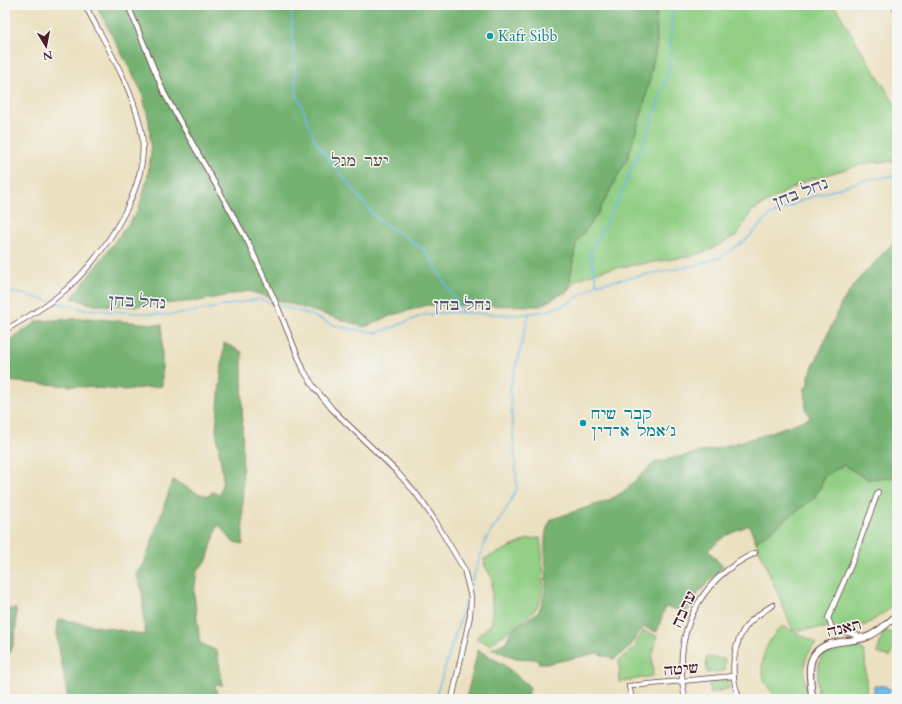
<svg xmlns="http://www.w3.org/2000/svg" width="902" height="704" font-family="Cardo,'Frank Ruhl Libre',serif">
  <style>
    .green { fill: #92cf85; stroke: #6e7758 }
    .forest { fill: #75b272; stroke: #60684e }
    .water { fill: #6ebbe8; stroke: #5c6d8a }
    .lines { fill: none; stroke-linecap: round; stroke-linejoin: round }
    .stream { stroke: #6ebbe8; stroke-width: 1.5 }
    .minor-casing { stroke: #623c41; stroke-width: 6 }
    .tertiary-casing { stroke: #623c41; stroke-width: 8 }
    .minor { stroke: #fff; stroke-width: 4.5 }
    .tertiary { stroke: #fff; stroke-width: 6 }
    .culture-dot { fill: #0f9aa8; stroke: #f6f6f2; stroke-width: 1.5 }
    .labels { text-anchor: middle; stroke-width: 3; stroke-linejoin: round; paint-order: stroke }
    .culture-label { font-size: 15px; fill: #0d838f; stroke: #f6f6f2; text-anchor: start }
    .park-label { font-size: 15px; fill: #605446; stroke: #f6f6f2 }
    .street-label { font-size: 15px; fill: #4a1f2b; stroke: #f6f6f2 }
    .water-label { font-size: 16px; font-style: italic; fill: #57566d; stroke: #f6f6f2 }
  </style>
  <rect width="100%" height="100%" fill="#f6f6f2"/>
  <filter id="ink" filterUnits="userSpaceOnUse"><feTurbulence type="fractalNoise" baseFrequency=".025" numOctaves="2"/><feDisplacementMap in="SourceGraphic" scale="8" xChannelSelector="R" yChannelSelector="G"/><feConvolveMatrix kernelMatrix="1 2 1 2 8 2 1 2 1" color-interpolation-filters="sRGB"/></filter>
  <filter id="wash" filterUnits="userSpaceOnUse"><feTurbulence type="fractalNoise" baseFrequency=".012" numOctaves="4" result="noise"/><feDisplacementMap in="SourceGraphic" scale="16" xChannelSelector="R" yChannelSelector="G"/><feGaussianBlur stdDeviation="0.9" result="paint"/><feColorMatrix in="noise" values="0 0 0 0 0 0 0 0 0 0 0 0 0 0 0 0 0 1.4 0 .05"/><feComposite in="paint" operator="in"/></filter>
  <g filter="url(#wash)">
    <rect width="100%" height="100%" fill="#ebe0bf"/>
    <g class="green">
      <path d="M656 5H834L897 108V161L866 163 803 182 752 211 737 235 706 252 686 257 603 270 576 280 568 291 576 243 598 213 628 157 644 105 657 44Z"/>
      <path d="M844 465 867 479 897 477V604L866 625 793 630 756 542 814 498 821 486 823 477Z"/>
      <path d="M540 538C543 556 548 596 534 611 521 624 504 633 490 645L476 638 492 623V578L485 566 484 559 528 539Z"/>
      <path d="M783 626 817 643C799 657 805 679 807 699H780C752 681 760 644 783 626Z"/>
      <path d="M884 630 897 635 890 657 877 653Z"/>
      <path d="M643 631 657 636 652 657 653 676 620 682 619 660 634 648Z"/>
      <path d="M859 646 864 651 865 657 867 699H818C817 658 814 649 859 646Z"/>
      <path d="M706 657 725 659 724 671 707 673Z"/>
      <path d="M727 680 729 688 710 694 709 682Z"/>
    </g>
    <g class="forest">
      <path d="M96 5H656L657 44 644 105 628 157 598 213 576 243 568 291 539 306 427 305 390 316 365 327 249 291 199 301 134 306 94 305 72 298 138 211 147 180 151 153 149 122 142 92Z"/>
      <path d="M897 239V477L867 479 844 465 823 477 821 486 814 498 756 542 749 525 725 536 708 550 723 567 699 592 687 612 665 607 657 632 643 627 630 647 614 659 597 653 551 663H539L535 659 516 658 491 649 506 642 511 631 539 611C542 601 546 591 546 580 548 561 539 535 552 519L607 501 623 492 655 462 715 449 760 436 810 418 806 409 805 387 809 384V376L841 304 856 282Z"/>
      <path d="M88 318 162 325V386L123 390 5 381V343L38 321Z"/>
      <path d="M224 343 242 352 243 544 233 542 218 524 207 560 197 571 194 594 200 643 217 651 223 685H215L218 699H68L56 633 59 619 146 635C141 615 147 592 135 574L144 564 173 480 197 493 209 496 212 492 220 494 223 478 216 429Z"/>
      <path d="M5 609H16C17 624 16 639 10 653L5 655Z"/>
      <path d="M478 650 503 664 530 687 527 699H466Z"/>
    </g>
    <path class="water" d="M874 686H885L891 690 884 699H874Z"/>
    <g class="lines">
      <g class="stream">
        <path d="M291 5 296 91 316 143 377 219 426 251 463 313"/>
        <path d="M597 284 590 252 619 198 650 126 670 68 672 5"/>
        <path d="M5 293H17L50 301"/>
        <path d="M54 302 83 309 166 315 187 313 259 299 275 304"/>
        <path d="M279 305 308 314 339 327 378 333 424 315 447 312 516 315 547 311 569 303 597 284 697 265 721 257 746 240 769 216 805 199 862 181 897 175"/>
        <path d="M470 587 486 539 506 510 517 488 510 389 529 314"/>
        <path d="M435 699 468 594"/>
      </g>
    </g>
  </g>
  <g filter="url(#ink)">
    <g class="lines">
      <g class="minor-casing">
        <g id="minor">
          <path d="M128 5 164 93 248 242 276 303 304 371 314 387 333 410 395 470 415 492 434 519 464 569 471 597 470 616 452 699"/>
          <path d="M893 5 897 11"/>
          <path d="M5 330C23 320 42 309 58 296 101 262 153 186 141 129 131 84 106 45 85 5"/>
          <path d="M866 638 832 628 828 618 851 565 878 492"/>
          <path d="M632 699 629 686 734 676"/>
          <path d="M685 699C672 636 696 581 755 553"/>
          <path d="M740 699C729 677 732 643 748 624 755 616 764 611 773 605"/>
        </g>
      </g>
      <g class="tertiary-casing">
        <path id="tertiary" d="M812 699C812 687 807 670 812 659 821 637 850 644 867 637 879 632 888 623 897 615"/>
      </g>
      <use href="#minor" class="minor"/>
      <use href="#tertiary" class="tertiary"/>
    </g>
  </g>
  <g class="culture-dot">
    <circle cx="490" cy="36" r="4"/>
    <circle cx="583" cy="423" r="4"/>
  </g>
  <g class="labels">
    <g class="culture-label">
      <text x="498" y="41">Kafr Sibb</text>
      <text x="591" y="419">קבר שיח<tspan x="591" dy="17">ג׳אמל א־דין</tspan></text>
    </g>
    <g class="park-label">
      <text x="360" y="166">יער מגל</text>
    </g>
    <g class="street-label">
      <text transform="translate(684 609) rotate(-65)" y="5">ערבה</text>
      <text transform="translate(844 628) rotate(-14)" y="5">תאנה</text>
      <text transform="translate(681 669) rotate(-5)" y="5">שיטה</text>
    </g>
    <g class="water-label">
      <text transform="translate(800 192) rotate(-21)" y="6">נחל בחן</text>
      <text transform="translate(137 301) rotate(3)" y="6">נחל בחן</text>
      <text x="462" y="310">נחל בחן</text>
    </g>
  </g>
  <rect width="902" height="704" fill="none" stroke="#f6f6f2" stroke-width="20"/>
  <g transform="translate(46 46) rotate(170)" stroke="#f6f6f2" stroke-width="3" paint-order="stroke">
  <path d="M0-3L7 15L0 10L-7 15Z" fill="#4a1f2b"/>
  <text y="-6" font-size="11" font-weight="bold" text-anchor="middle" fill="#4a1f2b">N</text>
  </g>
</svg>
